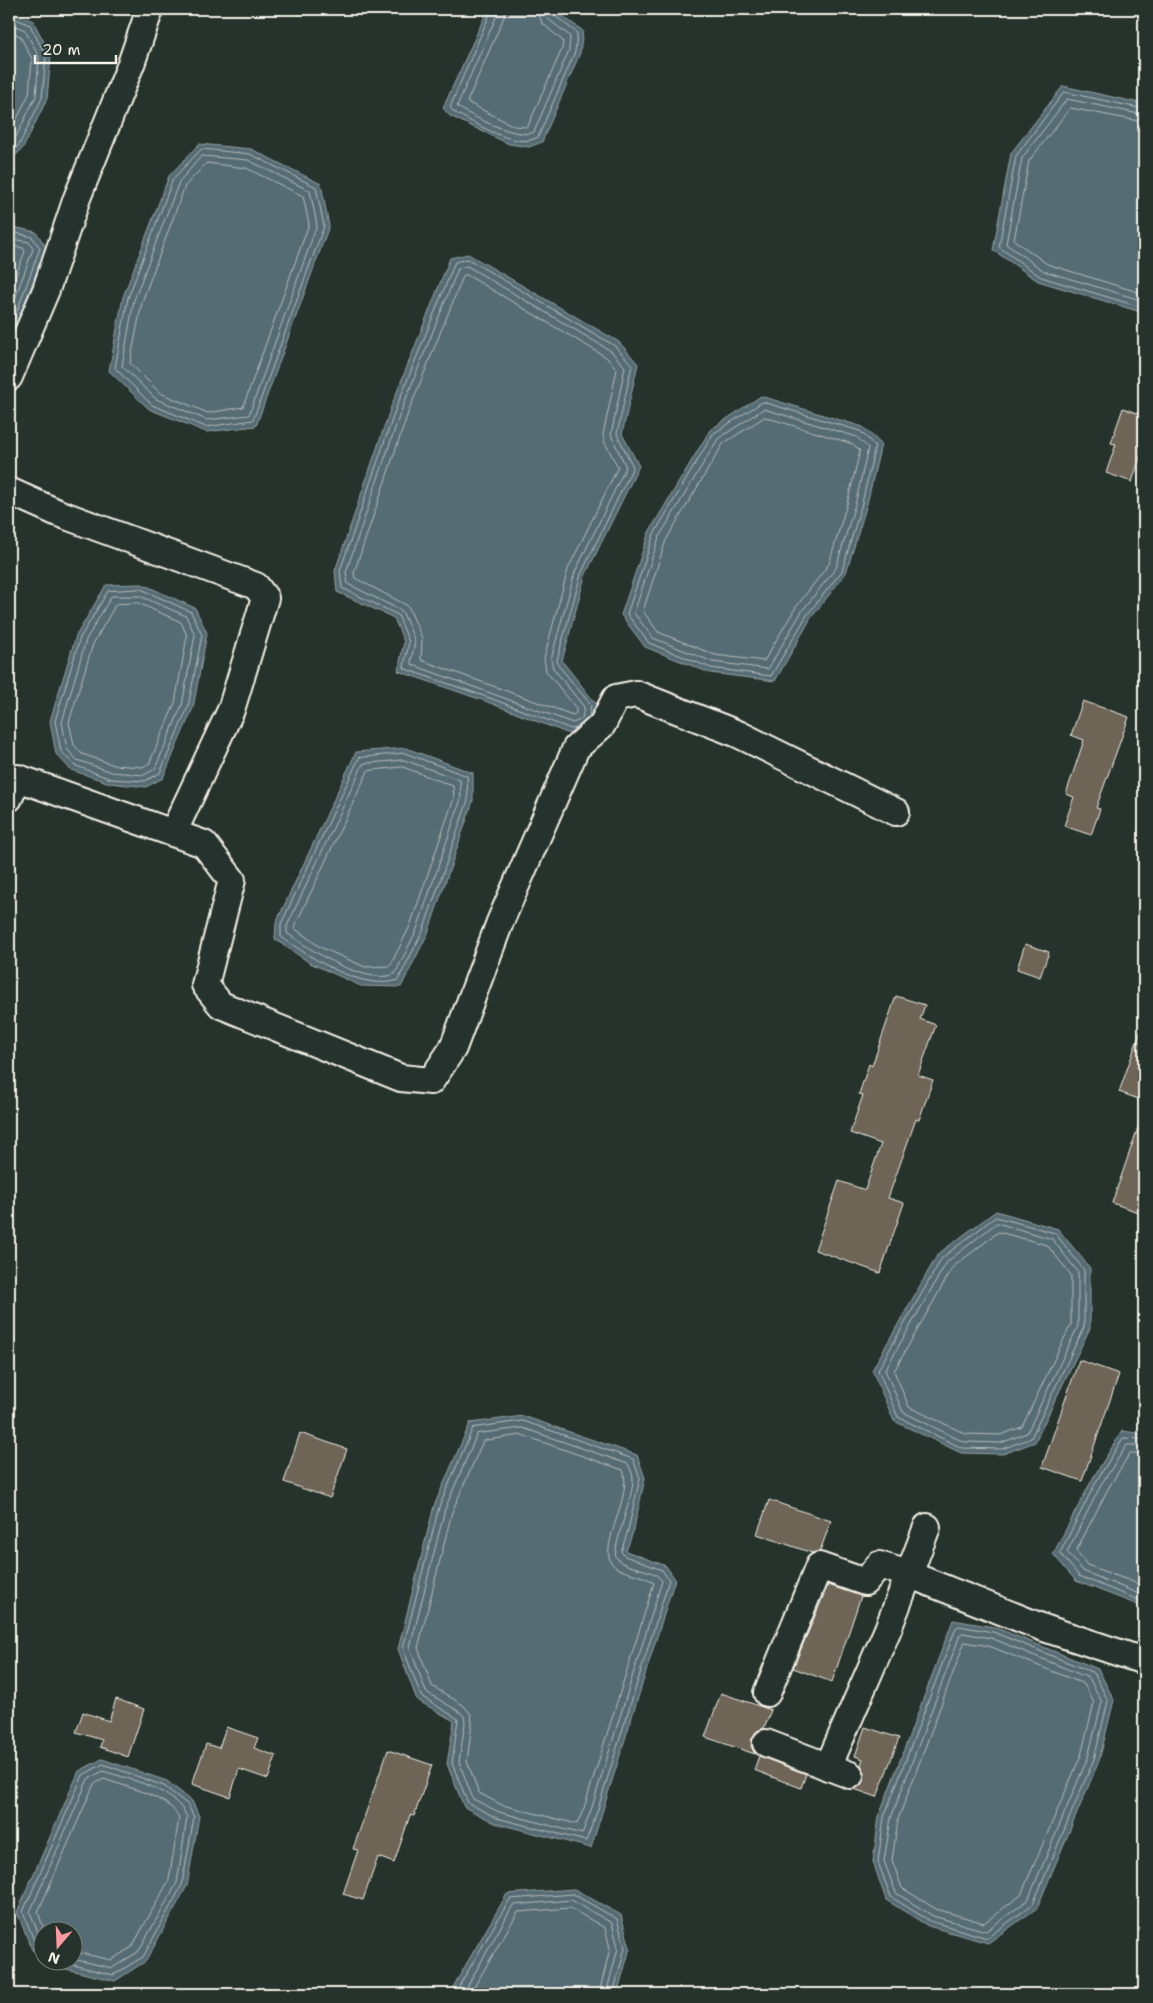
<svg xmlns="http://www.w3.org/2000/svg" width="1153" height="2003" font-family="'Shantell Sans',sans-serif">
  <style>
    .water { fill: #576c74; stroke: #96a1a2 }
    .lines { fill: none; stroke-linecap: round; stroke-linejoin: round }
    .shore { stroke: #b5bcba; stroke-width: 1 }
    .building { fill: #6e6556; stroke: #f4f1e8 }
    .street-casing { stroke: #f4f1e8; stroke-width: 30 }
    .street { stroke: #26332d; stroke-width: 26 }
  </style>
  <rect width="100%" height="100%" fill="#26332d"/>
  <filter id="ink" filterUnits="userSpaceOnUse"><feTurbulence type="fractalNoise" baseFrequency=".02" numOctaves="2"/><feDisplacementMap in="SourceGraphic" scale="10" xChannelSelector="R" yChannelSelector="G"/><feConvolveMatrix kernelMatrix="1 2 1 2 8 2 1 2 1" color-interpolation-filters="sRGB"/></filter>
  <g filter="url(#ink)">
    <g class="water">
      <path d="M488 9H553L583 31 580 53 542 142 529 147 509 144 450 116 443 108Z"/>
      <path d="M9 11 33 21 51 55 47 99 23 148 9 162Z"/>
      <path d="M1063 86 1144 104V313L1038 281 993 250 1011 153Z"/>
      <path d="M199 144 251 149 321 184 329 226 256 426 206 432 149 409 109 371 123 297 169 176Z"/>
      <path d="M9 226 36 232 46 247 9 347Z"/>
      <path d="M468 254 619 342 638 364 622 434 639 466 585 576 562 661 596 704 592 728 572 735 485 701 398 671 404 642 394 618 337 592 335 571 391 407 450 258Z"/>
      <path d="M761 396 863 427 881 444 867 504 846 573 811 618 775 681 710 673 645 647 621 615 649 532 710 430Z"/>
      <path d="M142 584 195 608 207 633 193 708 163 778 146 787 110 783 71 770 56 754 50 721 76 636 106 585Z"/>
      <path d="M406 748 473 773V801L428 933 401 987 361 986 310 963 275 939 276 923 356 752Z"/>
      <path d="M996 1211 1058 1229 1090 1268V1328L1035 1442 1003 1454 961 1453 894 1421 872 1370 938 1254Z"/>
      <path d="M523 1416 637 1455 645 1478 633 1532 626 1551 666 1566 675 1579 591 1848 495 1823 464 1807 447 1764 454 1721 417 1700 398 1649 434 1506 470 1423Z"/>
      <path d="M1122 1431 1144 1434V1605H1138L1076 1581 1053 1554 1093 1478Z"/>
      <path d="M953 1620 994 1627 1098 1669 1114 1700 1099 1761 1037 1908 988 1943 928 1926 886 1900 873 1862 879 1816Z"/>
      <path d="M102 1759 167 1781 192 1801 199 1816 187 1886 146 1961 115 1981 62 1968 49 1961 72 1960V1930H42V1956L32 1950 17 1912 79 1771Z"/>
      <path d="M574 1889 621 1915 630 1948 617 1994H451L453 1987 507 1894Z"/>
    </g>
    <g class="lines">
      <g class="shore">
        <path d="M492 9 450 107 454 112C475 123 516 150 538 137L575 52 577 33 553 14 551 9"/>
        <path d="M498 9 497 15 457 106C469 116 520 140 534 132L569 50 570 36 548 19 545 9"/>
        <path d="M506 9 504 17 467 102 514 126 526 127 528 126 562 49 563 41 542 23 537 9"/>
        <path d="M9 16 30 25 46 56 42 98 19 145 9 155"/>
        <path d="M9 23 25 30 39 57 36 96 14 141 9 146"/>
        <path d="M9 31 20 36 32 59 29 94 9 135"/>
        <path d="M1144 109 1064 92 1016 156 999 247 1041 277 1144 308"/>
        <path d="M1144 115 1067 99 1022 158 1006 244 1044 271 1144 301"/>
        <path d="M1144 122 1070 108 1029 161 1014 240 1047 264 1144 294"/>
        <path d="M202 149 250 154 316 187 324 226 253 420 206 427 152 405 115 368 128 298 173 179Z"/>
        <path d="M202 156 248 160 310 191 317 225 249 415 207 420 156 399 122 366 134 300 179 182Z"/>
        <path d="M207 163 246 168 303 196 309 224 243 407 208 413 160 393 130 363 142 302 185 186Z"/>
        <path d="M9 231 32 237 40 248 9 333"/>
        <path d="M9 238 29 242 33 249 9 315"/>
        <path d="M9 245 23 248 25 251 9 294"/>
        <path d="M467 266 611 351 625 367 611 435 626 467 575 572 551 659 553 668 584 707 582 719 573 723 413 665 411 662 415 641 402 611 348 584 346 572 401 411 458 269Z"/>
        <path d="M464 275H467L606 357 617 369 603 435 605 443 618 467 568 569 544 658 546 671 576 708V713L573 715 421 660 422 638 408 606 355 578 354 573 408 413Z"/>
        <path d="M763 402 860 431 875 446 862 503 842 571 807 615 771 676 711 668 649 643 627 614 654 534 713 434Z"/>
        <path d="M764 409 857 437 868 448 856 501 836 568 802 611 768 669 713 662 653 638 634 613 659 537 718 439Z"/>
        <path d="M765 417 853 444 860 451 848 500 829 564 796 607 764 661 715 655 658 632 643 611 666 540 723 444Z"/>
        <path d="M141 589 191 612 202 635 188 707 160 773 145 781 111 779 74 765 61 751 55 721 80 638 108 591Z"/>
        <path d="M112 596H140L186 616 195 635 182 705 155 769 144 775 112 772 77 760 67 749 62 722 86 640Z"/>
        <path d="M138 603 181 622 187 636 175 703 149 764 142 767 114 765 82 754 74 745 69 722 93 644 116 604Z"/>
        <path d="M577 728 571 729 487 697 405 669 404 666 409 642 398 615 342 588 340 571 396 408 455 262 468 259 615 346 632 365 617 434 633 467 581 574 557 660 558 665 591 705 589 717"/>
        <path d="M405 753 467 776 468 800 423 931 398 980C362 992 310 957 281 937V924L359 758Z"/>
        <path d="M404 760 460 780 461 799 417 929 395 974C365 986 312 951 287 933V926L363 764Z"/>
        <path d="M403 767 453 786 454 798 410 926 390 966 365 967 320 947 294 928 368 771Z"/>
        <path d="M996 1217 1055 1233 1084 1270V1327L1031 1438 1002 1449 962 1448 898 1417 878 1370 942 1258Z"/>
        <path d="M997 1223 1052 1239 1078 1272V1326L1027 1433 1001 1443 964 1442 903 1412 885 1370 947 1262Z"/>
        <path d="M999 1232 1047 1245 1071 1275V1324L1022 1427 1000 1435 966 1434 909 1407 894 1371 953 1267Z"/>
        <path d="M523 1421 633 1459 640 1478 628 1530 621 1552 625 1556 662 1570 669 1580 597 1812 586 1841 497 1818 468 1803 452 1763 458 1719 421 1696 403 1648 439 1507 473 1428Z"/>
        <path d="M523 1428 628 1464C630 1468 633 1474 633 1479 634 1494 612 1549 616 1557 624 1571 654 1566 662 1581L591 1810 582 1834 499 1812 473 1799 459 1762 465 1723 464 1716 460 1712 426 1692 410 1648 445 1509 477 1434Z"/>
        <path d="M522 1435 623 1470C633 1495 598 1547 612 1564 622 1575 643 1573 654 1583L584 1808 577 1824 502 1805 479 1793 467 1761 472 1723 471 1714 463 1705 432 1686 418 1648 452 1512 483 1441Z"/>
        <path d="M1144 1439 1123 1438 1097 1480 1060 1553 1079 1576 1138 1600H1144"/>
        <path d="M1144 1445H1127L1102 1483 1067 1552 1083 1571 1139 1594H1144"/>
        <path d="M1144 1453H1130L1109 1487 1076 1551 1087 1565 1144 1586"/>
        <path d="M959 1626 993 1632 1094 1673 1108 1701 1094 1759 1033 1904 987 1938 930 1921 891 1897 878 1862 884 1817 956 1628Z"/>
        <path d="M963 1633 991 1638 1089 1678 1102 1702 1088 1757 1028 1900 986 1931 933 1916 896 1893 884 1861 891 1818 960 1635Z"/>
        <path d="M965 1642 989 1646 1084 1684 1094 1703 1081 1755 1021 1895 984 1923 936 1909 902 1888 892 1860 898 1820Z"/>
        <path d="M44 1930 38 1912 94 1784 104 1779C125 1787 170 1796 179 1818L169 1880 132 1947 111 1960 72 1951"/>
        <path d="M42 1943 30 1912 88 1779 103 1771C131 1780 174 1788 187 1817L177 1883 138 1952 112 1968 72 1959"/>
        <path d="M42 1951 36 1946 23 1912 83 1775 103 1764 164 1786 188 1805 194 1817 182 1885 143 1957 113 1975 65 1963 59 1960"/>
        <path d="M456 1994 458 1988 510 1899 573 1894 617 1919 625 1948 613 1994"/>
        <path d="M463 1994 513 1905 571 1900 612 1923 618 1948 606 1994"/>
        <path d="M470 1994 518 1912 570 1908 605 1928 610 1948 599 1994"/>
      </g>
    </g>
    <g class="building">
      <path d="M1123 408 1144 416V445L1132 482 1106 473 1116 444 1111 443Z"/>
      <path d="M1083 701 1129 717 1096 808 1100 809 1091 835 1064 826 1074 797 1066 794 1084 740 1071 735Z"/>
      <path d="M1025 944 1049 952 1040 977 1017 969Z"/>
      <path d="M896 996 925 1005 920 1019 936 1025 918 1075 933 1080 919 1120 916 1119 888 1198 904 1203 880 1273 815 1250 839 1181 865 1190 881 1144 850 1133 863 1095 859 1094 869 1064 872 1066Z"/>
      <path d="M1141 1030 1144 1031V1101L1119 1092Z"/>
      <path d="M1141 1119 1144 1120V1209L1140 1207 1138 1212 1112 1203Z"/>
      <path d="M1079 1360 1119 1374 1082 1481 1042 1467Z"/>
      <path d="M300 1433 347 1449 330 1498 284 1482Z"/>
      <path d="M769 1500 831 1521 820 1551 812 1553 757 1534Z"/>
      <path d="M828 1585 861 1596 832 1682 793 1668Z"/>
      <path d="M721 1693 771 1710 764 1728 757 1731 752 1738 751 1746 755 1754 705 1737Z"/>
      <path d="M116 1699 144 1709 128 1757 100 1747 102 1740 76 1732 83 1712 109 1721Z"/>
      <path d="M226 1727 258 1738 254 1748 276 1756 268 1779 239 1769 230 1797 192 1784 206 1744 219 1748Z"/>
      <path d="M865 1727 899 1738 877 1797 854 1789 860 1786 864 1780 865 1772 861 1765 863 1759 855 1756Z"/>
      <path d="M388 1750 432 1765 414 1816 410 1815 394 1863 378 1857 363 1900 343 1894 358 1850 353 1849Z"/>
      <path d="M759 1756 806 1774 801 1788 754 1770Z"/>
    </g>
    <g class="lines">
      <g class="street-casing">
        <g id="street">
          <path d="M9 377 46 290 77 198 131 64 150 9"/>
          <path d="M9 491 58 513 256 586 265 598 231 710 173 833"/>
          <path d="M9 798 18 778 204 844 232 880 205 985 221 1005 401 1078 431 1081 453 1048 500 922 576 748 602 725 616 698 636 694 738 734 896 812"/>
          <path d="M767 1693 819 1566 865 1582 879 1565 908 1574 1044 1628 1144 1661"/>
          <path d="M766 1743 850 1775"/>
          <path d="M828 1767 888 1629 927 1527"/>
        </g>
      </g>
      <use href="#street" class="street"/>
    </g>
  </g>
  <rect width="1153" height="2003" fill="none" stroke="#26332d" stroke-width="30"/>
  <rect x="15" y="15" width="1123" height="1973" fill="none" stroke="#f4f1e8" stroke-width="2" filter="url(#ink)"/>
  <g transform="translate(58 1946) rotate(199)"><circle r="24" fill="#26332d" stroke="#787f78"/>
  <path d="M0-4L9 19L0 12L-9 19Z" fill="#ff9aa2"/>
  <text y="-8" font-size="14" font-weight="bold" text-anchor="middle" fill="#f4f1e8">N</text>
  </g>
  <path d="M35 55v8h81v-8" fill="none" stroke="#f4f1e8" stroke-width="2.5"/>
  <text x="42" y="55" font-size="15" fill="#f4f1e8" stroke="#26332d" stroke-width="4" paint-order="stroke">20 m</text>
</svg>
